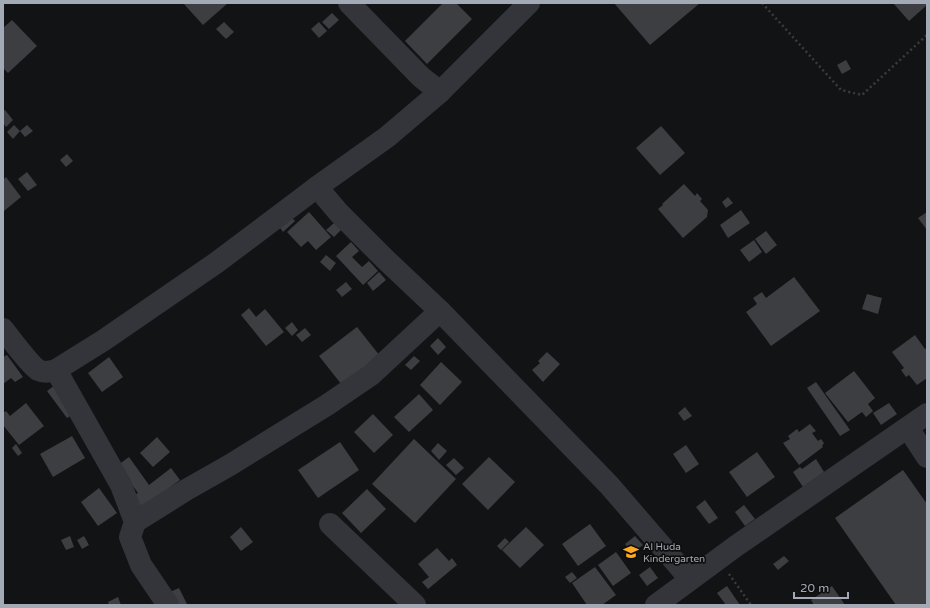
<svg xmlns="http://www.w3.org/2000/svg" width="930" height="608" font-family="'Varela Round',sans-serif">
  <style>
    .building { fill: #3c3e42 }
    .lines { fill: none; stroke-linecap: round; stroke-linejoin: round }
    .path { stroke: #393c41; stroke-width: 2.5; stroke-dasharray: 2 3; stroke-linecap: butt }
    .minor { stroke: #33353a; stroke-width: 22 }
    .labels { text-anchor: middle; stroke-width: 3.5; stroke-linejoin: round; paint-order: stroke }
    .poi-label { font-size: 10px; fill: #a3aab6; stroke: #0e0e0f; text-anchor: start }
  </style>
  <rect width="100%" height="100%" fill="#121314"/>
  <g class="building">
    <path d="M183 3H228L203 25Z"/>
    <path d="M443 3H456L472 19 427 64 405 41Z"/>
    <path d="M614 3H700L650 45Z"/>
    <path d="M893 3H927V5L909 21Z"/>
    <path d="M332 13 339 20 329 29 322 22Z"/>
    <path d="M12 20 37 46 8 73 3 68V28Z"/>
    <path d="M224 22 234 32 226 39 216 29Z"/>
    <path d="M319 22 327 31 319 38 311 29Z"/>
    <path d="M846 60 851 69 842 74 837 65Z"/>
    <path d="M5 110 13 120 6 127 3 123V111Z"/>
    <path d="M14 125 20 131 27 125 33 131 25 137 20 131 13 139 7 132Z"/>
    <path d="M661 126 685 153 660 175 636 148Z"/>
    <path d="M67 154 73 161 66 167 60 160Z"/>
    <path d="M27 172 37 185 28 191 18 179Z"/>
    <path d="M6 177 21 197 4 211 3 180Z"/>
    <path d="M684 184 695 196 697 193 702 199 700 201 708 210 707 217 683 238 658 209 663 205 662 204Z"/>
    <path d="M728 197 733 203 726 208 722 202Z"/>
    <path d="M741 210 750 223 728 238 720 225Z"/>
    <path d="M309 212 331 237 316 250 308 241 301 247 287 232Z"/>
    <path d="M927 212V230L918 218Z"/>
    <path d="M289 215 295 221 283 232 278 225Z"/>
    <path d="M334 223 341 230 334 237 326 230Z"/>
    <path d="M766 231 777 245 766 254 755 239Z"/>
    <path d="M754 240 762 252 749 262 740 250Z"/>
    <path d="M351 242 359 251 352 257 362 267 369 261 378 271 363 285 336 256Z"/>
    <path d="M326 255 336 263 330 271 320 262Z"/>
    <path d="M379 272 386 280 373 291 367 283Z"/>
    <path d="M794 277 820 311 771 346 746 312 757 304 753 298 762 292 766 298Z"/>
    <path d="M346 282 352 289 342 297 336 290Z"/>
    <path d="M867 294 882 298 878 314 862 309Z"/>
    <path d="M249 308 256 317 265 309 284 332 266 346 241 315Z"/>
    <path d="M292 322 298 330 292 336 285 328Z"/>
    <path d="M357 327 380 356 342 385 319 356Z"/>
    <path d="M305 328 311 335 302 342 296 335Z"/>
    <path d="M915 335 925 349 927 348V378L917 385 909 375 906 377 901 370 904 368 892 352Z"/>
    <path d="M438 338 446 347 438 355 430 346Z"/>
    <path d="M547 352 560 364 543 382 532 370 540 363 538 361Z"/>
    <path d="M7 355 23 377 15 382 11 378 3 384V357Z"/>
    <path d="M414 356 420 361 411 370 405 365Z"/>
    <path d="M109 357 123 377 102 392 88 373Z"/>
    <path d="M441 362 462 382 440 405 420 385Z"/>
    <path d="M854 371 875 398 868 404 873 411 866 417 862 412 848 422 825 393Z"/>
    <path d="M816 382 850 430 840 436 807 388Z"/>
    <path d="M58 383 78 411 67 418 47 391Z"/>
    <path d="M419 394 433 410 409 432 394 417Z"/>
    <path d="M26 403 44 426 19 445 3 425V413L6 411 10 416Z"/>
    <path d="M889 403 897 414 881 425 873 413Z"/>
    <path d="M685 407 692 416 684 421 678 413Z"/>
    <path d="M373 414 393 435 374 453 354 432Z"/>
    <path d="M810 424 816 431 812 433 818 441 821 439 824 443 822 446 823 447 799 465 783 443 790 439 788 436 797 429 799 432Z"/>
    <path d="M72 436 85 458 53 477 40 454Z"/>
    <path d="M157 437 170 452 153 467 140 453Z"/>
    <path d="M414 439 456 479 415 523 372 484Z"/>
    <path d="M340 442 359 470 318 498 298 470Z"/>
    <path d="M438 443 447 451 439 460 431 451Z"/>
    <path d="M16 444 22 453 18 456 12 448Z"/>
    <path d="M686 445 699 464 686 473 673 454Z"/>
    <path d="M757 452 775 477 747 497 729 472Z"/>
    <path d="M129 457 149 485 171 468 180 480 142 508 133 496 138 493 118 465Z"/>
    <path d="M489 457 515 482 488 510 462 484Z"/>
    <path d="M454 458 464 468 456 475 446 465Z"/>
    <path d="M816 459 824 472 803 487 793 472 800 467 802 469Z"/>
    <path d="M903 470 927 504V605H896L835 518Z"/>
    <path d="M99 488 117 513 98 526 81 502Z"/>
    <path d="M367 489 386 509 361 533 342 513Z"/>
    <path d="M705 500 718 518 709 524 696 507Z"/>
    <path d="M744 505 755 519 745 526 735 512Z"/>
    <path d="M590 524 606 546 578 566 562 544Z"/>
    <path d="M241 527 253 542 241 551 230 537Z"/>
    <path d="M526 527 544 545 520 568 502 550Z"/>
    <path d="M70 536 74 547 66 550 61 540Z"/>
    <path d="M84 536 89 545 82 549 77 540Z"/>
    <path d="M635 536 643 545 632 553 625 544Z"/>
    <path d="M505 538 509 542 501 550 497 546Z"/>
    <path d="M437 548 449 561 452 558 457 565 428 589 422 582 429 577 418 564Z"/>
    <path d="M616 552 631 573 613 586 598 565Z"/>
    <path d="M784 556 789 561 778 570 773 564Z"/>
    <path d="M595 567 616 595 602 605H587L572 583Z"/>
    <path d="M650 567 658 578 647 586 639 575Z"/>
    <path d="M572 572 577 578 570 583 565 577Z"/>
    <path d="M727 586 740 605H726L717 593Z"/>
    <path d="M832 586 845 605H814L811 600Z"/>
    <path d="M179 588 187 604 185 605H177L170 592Z"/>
    <path d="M118 597 121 605H109L108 602Z"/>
  </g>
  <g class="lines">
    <g class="path">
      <path d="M762 3 841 90 862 95 927 35"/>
      <path d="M729 574 751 605"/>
    </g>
    <g class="minor">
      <path d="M349 3 421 77 440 92"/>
      <path d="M317 187 339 213 385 259 440 311 609 485 690 579"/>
      <path d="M3 329C11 339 29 364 38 370 44 373 50 372 56 370L104 340 216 263 317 187 387 137 440 92 529 3"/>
      <path d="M56 370 121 485 135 522 130 537 141 565 168 605"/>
      <path d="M908 428 927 457"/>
      <path d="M135 522 186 490 230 465 327 405 371 375 440 311"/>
      <path d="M330 524 415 605"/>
      <path d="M656 605 736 546 927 414"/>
    </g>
  </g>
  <defs>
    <g id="school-bare" transform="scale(1.2)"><path d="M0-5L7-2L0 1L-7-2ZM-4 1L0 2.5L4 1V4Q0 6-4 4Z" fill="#fdaa22" stroke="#0e0e0f" stroke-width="2.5" paint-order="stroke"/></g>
  </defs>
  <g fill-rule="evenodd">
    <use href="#school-bare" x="631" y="552"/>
  </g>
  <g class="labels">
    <g class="poi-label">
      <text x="643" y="550">Al Huda<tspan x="643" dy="12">Kindergarten</tspan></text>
    </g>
  </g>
  <rect width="930" height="608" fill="none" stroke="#a3aab6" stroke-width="8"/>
  <path d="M794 592v6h54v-6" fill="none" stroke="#a3aab6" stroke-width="2"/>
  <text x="800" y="592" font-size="12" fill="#a3aab6" stroke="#0e0e0f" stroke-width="3" paint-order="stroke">20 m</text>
</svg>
